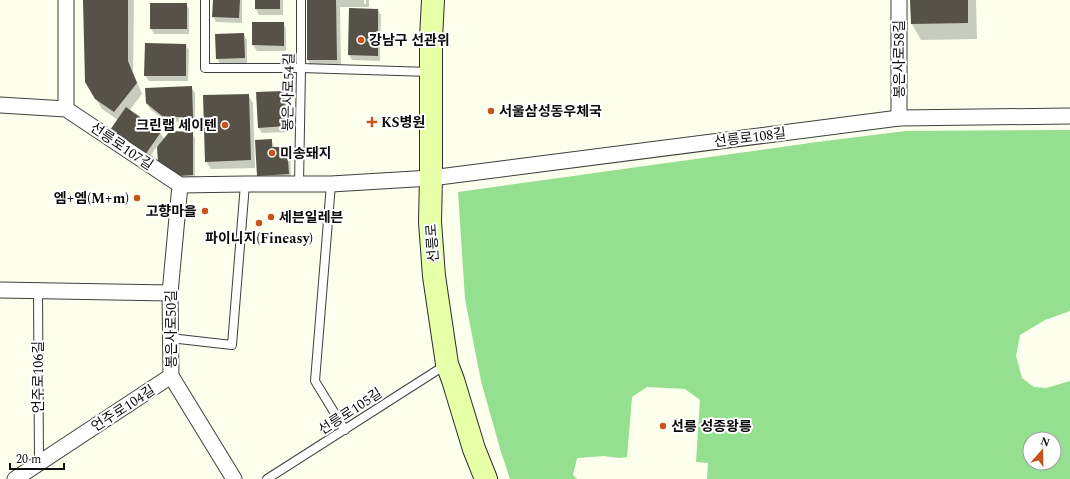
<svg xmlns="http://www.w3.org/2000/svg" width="1070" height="479" font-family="Spectral,'Noto Sans KR',serif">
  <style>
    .forest { fill: #95df90; fill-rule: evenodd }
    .shadow { fill: #0003 }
    .building { fill: #565248 }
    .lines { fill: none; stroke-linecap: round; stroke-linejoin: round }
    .service-casing { stroke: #3f3f3f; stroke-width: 10 }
    .minor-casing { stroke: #3f3f3f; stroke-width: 17 }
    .secondary-casing { stroke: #2e2e2e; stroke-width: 24 }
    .service { stroke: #fff; stroke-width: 8 }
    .minor { stroke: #fff; stroke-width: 15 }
    .secondary { stroke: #e7ffa6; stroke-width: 22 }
    .poi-dot { fill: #c85319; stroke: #fff; stroke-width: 1.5 }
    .labels { text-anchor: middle; stroke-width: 4; stroke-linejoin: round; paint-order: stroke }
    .poi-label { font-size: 14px; font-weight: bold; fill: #0c0c0c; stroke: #fff; text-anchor: start }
    .street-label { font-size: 14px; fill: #0c0c0c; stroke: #fff }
  </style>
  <rect width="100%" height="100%" fill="#fbffeb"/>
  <path class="forest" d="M1070 130V311L1045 320 1020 335 1016 356 1022 378 1034 387 1046 388 1070 381V479H707L708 463 696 462 700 400 685 389 647 387 632 397 627 457 619 458 604 456 577 458 573 475 577 479H510L501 452 481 381 465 299 458 192 817 142 906 131ZM1030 439H1054V463H1030Z"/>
  <g class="shadow">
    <path d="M84 0H134L133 72 142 94 129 111 160 133 165 140 192 133 195 138V181H183L159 162 158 145 148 159 118 120 102 109 86 82Z"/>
    <path d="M214 0H242V23L216 22 213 16Z"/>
    <path d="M256 0H283V15H259L256 9Z"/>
    <path d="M308 0H364V4H366V0H369V7H340L341 68H312L308 60Z"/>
    <path d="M911 0H976L977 39 921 40 912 24Z"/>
    <path d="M186 4 189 9V34H154L151 28Z"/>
    <path d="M378 10 381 15 380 61 352 60 349 55Z"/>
    <path d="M253 23H283L286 28V51H257L253 45Z"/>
    <path d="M243 34 247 40V63L220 64 217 58Z"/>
    <path d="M186 45 189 50 188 81H149L145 75Z"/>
    <path d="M191 87 195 93V123L166 121 150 109 147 103Z"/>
    <path d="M284 92 287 97 289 132 262 133 259 128Z"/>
    <path d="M248 95 253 103 255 168 211 169 206 161Z"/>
    <path d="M271 140 275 148H287L290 153 291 180 261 181 258 175Z"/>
  </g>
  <g class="building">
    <path d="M83 0H128V61L137 83 114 112 95 99 85 82Z"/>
    <path d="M213 0H240L239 18 212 17Z"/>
    <rect x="255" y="0" width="25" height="9"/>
    <path d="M307 0H336L337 60H307Z"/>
    <path d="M910 0H968V23L911 24Z"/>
    <rect x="150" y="3" width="37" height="26"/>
    <path d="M349 8 378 9V56L348 55Z"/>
    <path d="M252 22H284V46L252 45Z"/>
    <path d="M244 33 245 58 216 59 215 34Z"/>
    <path d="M145 43 186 44V76H144Z"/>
    <path d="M192 86 193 118 162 116 146 103 145 88Z"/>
    <path d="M284 91 286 126 258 128 256 92Z"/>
    <path d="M249 94 251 160 205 162 203 95Z"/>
    <path d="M126 107 161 132 145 155 110 130Z"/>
    <path d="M170 131 193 132V175L179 176 158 162 157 147Z"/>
    <path d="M272 139V147H287L289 174 257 176 255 140Z"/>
  </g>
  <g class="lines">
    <g class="service-casing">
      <g id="service">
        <path d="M205 0V68H301L430 72"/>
        <path d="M299 184 301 68V0"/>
        <path d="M331 184 315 381 345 430"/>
        <path d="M38 290 39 463"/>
        <path d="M170 338 232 345 245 184"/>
        <path d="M267 479 447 364"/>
      </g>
    </g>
    <g class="minor-casing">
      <g id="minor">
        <path d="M899 0V118"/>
        <path d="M0 105 66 109 180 185 245 184H331L431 178 899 118 1070 116"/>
        <path d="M66 109V0"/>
        <path d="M180 185 170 293 171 376 234 479"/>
        <path d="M0 290 170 293"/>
        <path d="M15 479 171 376"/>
      </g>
    </g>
    <g class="secondary-casing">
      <path id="secondary" d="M433 0 431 38V178L430 222 434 276 447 364 453 380 474 449 486 479"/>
    </g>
    <use href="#service" class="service"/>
    <use href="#minor" class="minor"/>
    <use href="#secondary" class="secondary"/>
  </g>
  <g class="poi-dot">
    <circle cx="361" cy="40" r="4"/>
    <circle cx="491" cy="111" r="4"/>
    <path d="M370 116h4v4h4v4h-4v4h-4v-4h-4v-4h4z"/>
    <circle cx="225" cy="125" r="4"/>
    <circle cx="272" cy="153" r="4"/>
    <circle cx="137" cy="198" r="4"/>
    <circle cx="205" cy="211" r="4"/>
    <circle cx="271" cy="217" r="4"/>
    <circle cx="259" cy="223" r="4"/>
    <circle cx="663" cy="426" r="4"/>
  </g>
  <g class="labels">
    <g class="poi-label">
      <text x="369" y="45">강남구 선관위</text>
      <text x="499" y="116">서울삼성동우체국</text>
      <text x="381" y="127">KS병원</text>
      <text x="217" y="130" text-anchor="end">크린랩 세이텐</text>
      <text x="280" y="158">미송돼지</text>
      <text x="129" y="203" text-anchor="end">엠+엠(M+m)</text>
      <text x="197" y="216" text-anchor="end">고향마을</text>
      <text x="279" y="222">세븐일레븐</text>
      <text x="259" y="243" text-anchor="middle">파이니지(Fineasy)</text>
      <text x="671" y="431">선릉 성종왕릉</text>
    </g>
    <g class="street-label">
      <text transform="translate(899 59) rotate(-90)" y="5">봉은사로58길</text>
      <text transform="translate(288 92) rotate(-89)" y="5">봉은사로54길</text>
      <text transform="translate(750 137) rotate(-7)" y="5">선릉로108길</text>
      <text transform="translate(122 146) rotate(34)" y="5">선릉로107길</text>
      <text transform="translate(432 243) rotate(-94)" y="5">선릉로</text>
      <text transform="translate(171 329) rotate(-90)" y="5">봉은사로50길</text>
      <text transform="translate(38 377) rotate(-90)" y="5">언주로106길</text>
      <text transform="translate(123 408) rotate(-33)" y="5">언주로104길</text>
      <text transform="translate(350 411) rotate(-33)" y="5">선릉로105길</text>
    </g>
  </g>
  <g transform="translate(1042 451) rotate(20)"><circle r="19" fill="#ffffff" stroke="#9e9e9e"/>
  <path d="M0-3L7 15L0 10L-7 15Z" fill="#c85319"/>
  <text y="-6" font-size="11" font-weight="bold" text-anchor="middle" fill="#0c0c0c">N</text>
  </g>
  <path d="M10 463v6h54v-6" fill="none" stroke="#0c0c0c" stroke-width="2"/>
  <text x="16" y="463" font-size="12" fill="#0c0c0c" stroke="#ffffff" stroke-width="3" paint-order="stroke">20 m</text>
</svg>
